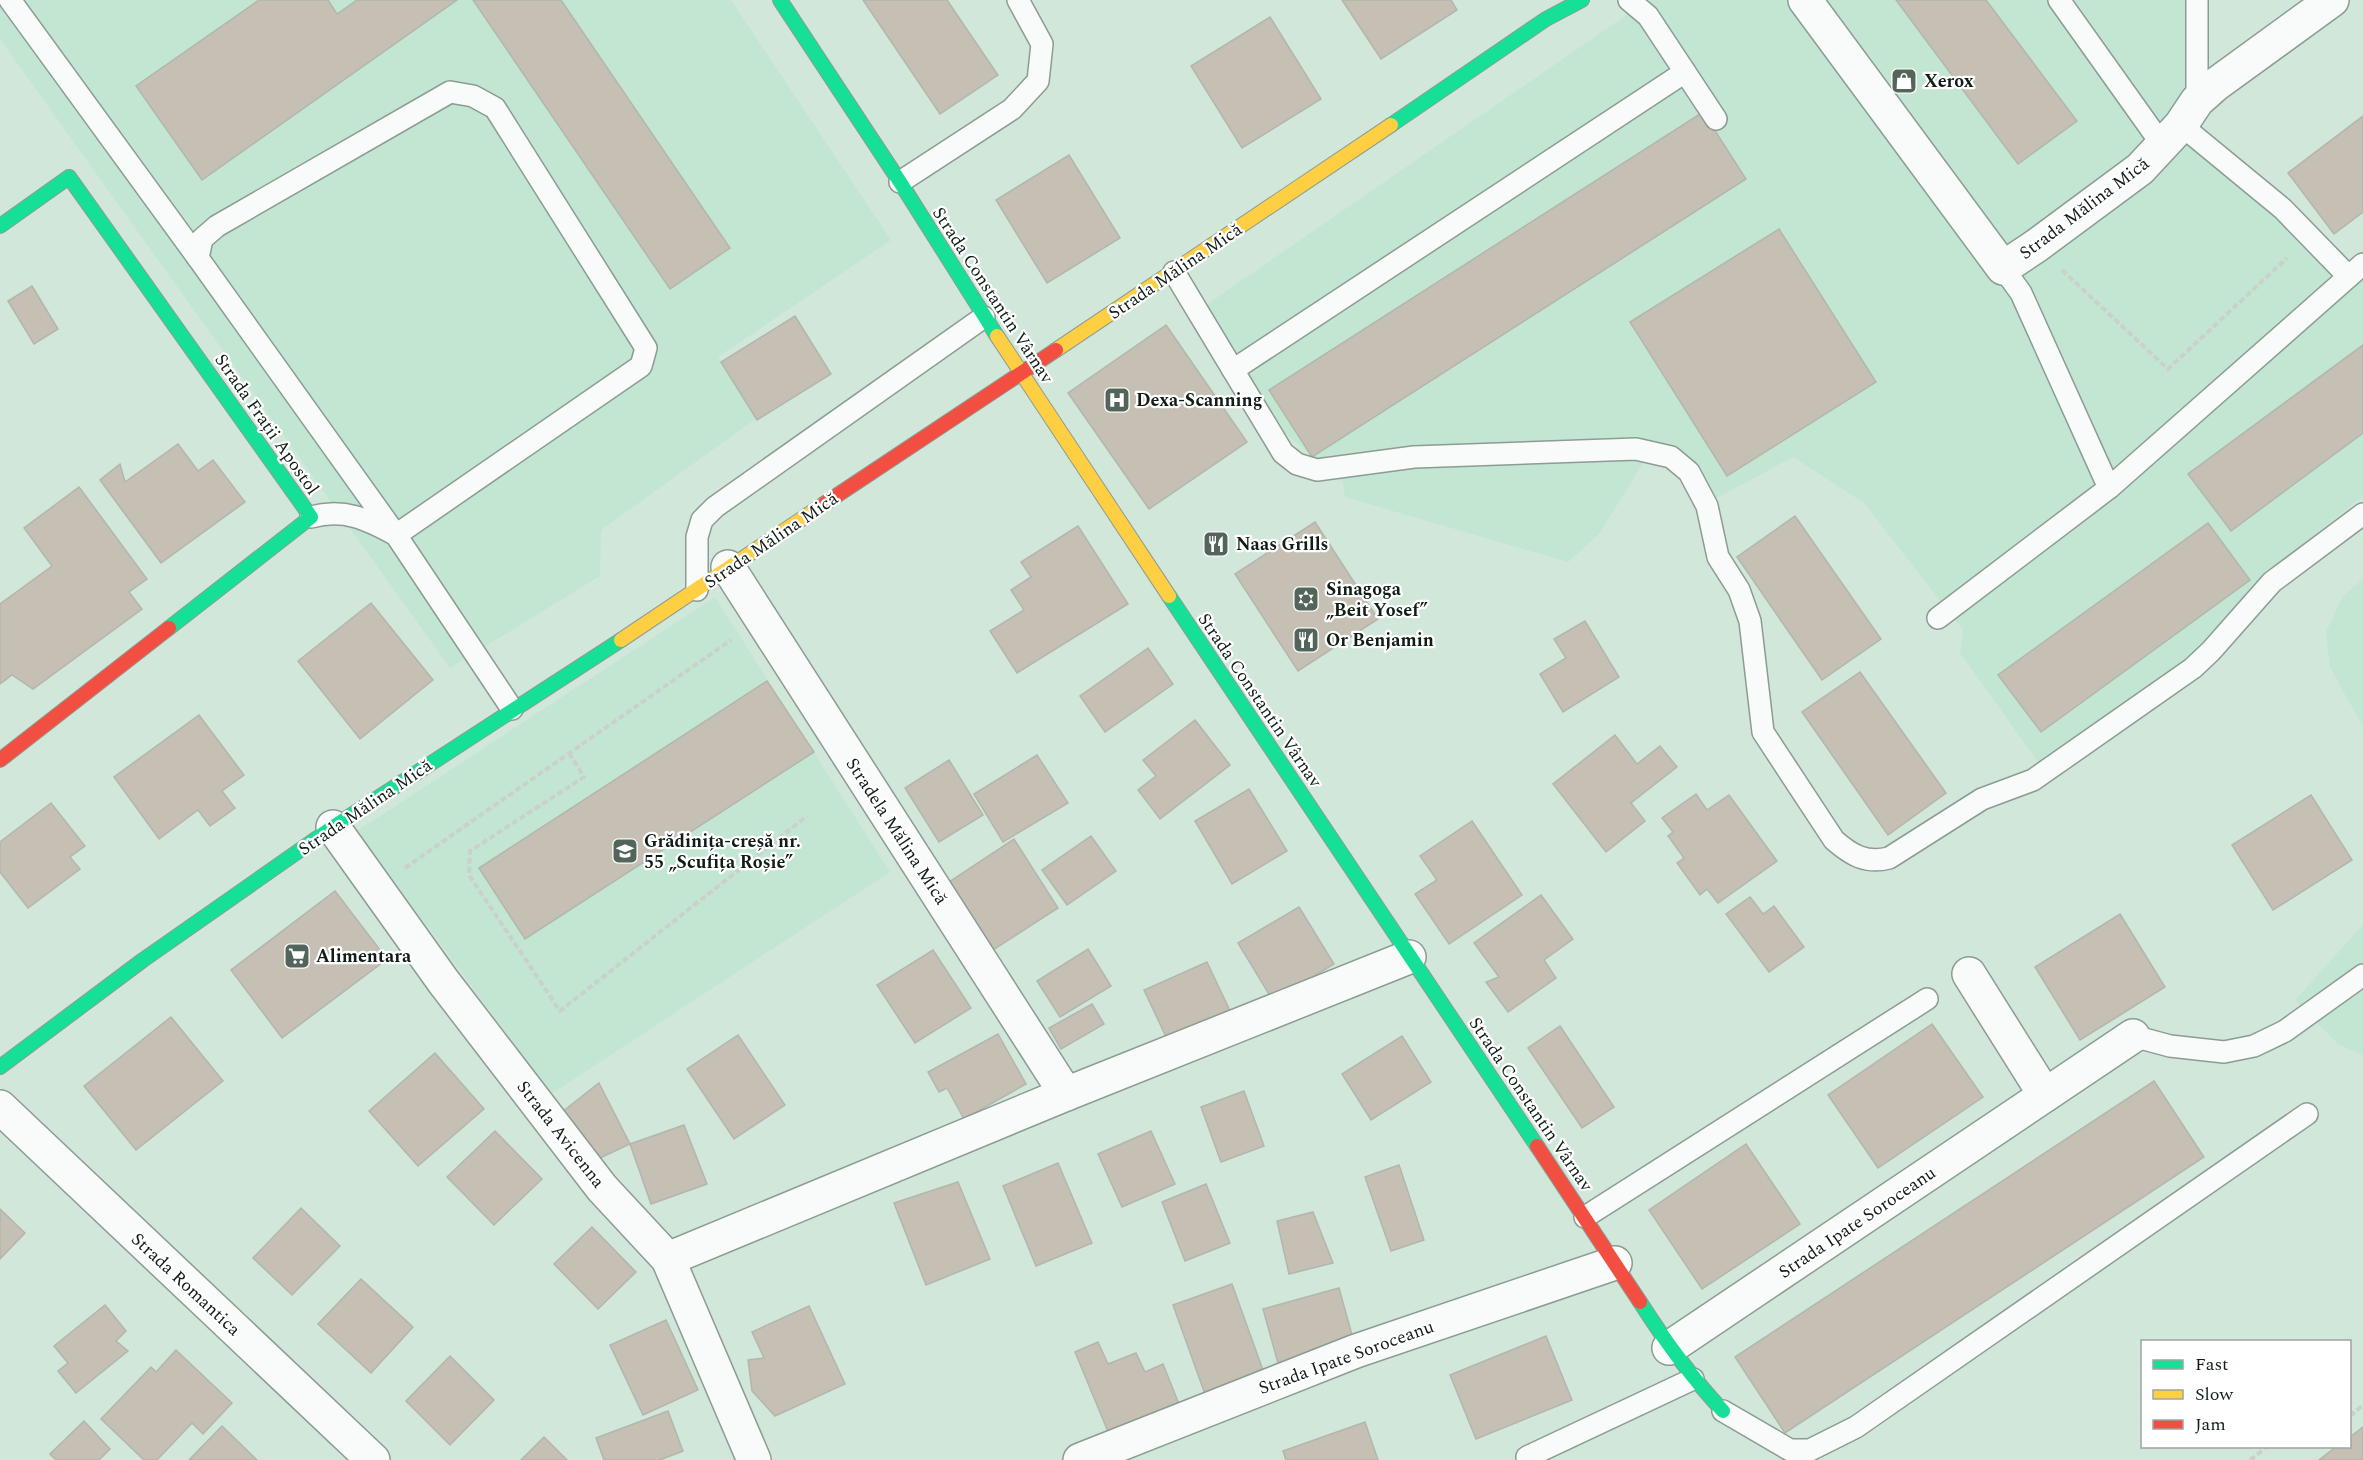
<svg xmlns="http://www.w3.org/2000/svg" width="2363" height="1460" font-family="Spectral,serif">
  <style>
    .built { fill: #c2e6d2 }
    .building { fill: #c5bfb4; stroke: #b3b6ae; stroke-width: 1.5 }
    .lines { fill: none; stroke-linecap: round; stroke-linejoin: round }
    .lane-casing { stroke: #8c9c93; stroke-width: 24 }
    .street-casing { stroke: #8c9c93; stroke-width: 36 }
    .fast-casing { stroke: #8c9c93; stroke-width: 16 }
    .slow-casing { stroke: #8c9c93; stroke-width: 16 }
    .jam-casing { stroke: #8c9c93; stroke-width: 16 }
    .path { stroke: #cad0cc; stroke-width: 4; stroke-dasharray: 6 3; stroke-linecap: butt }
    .lane { stroke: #f8fbf9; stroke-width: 21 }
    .street { stroke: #f8fbf9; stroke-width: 33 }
    .fast { stroke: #16e098; stroke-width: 14 }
    .slow { stroke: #ffcf43; stroke-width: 14 }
    .jam { stroke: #f24e42; stroke-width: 14 }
    .labels { text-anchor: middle; stroke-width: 4.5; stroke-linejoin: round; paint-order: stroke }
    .poi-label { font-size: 18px; font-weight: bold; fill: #0f1d16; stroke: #fff; text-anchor: start }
    .street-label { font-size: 18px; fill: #0f1d16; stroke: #fff }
  </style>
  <rect width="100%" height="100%" fill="#d1e7da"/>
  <g class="built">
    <path d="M0 0H731L891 240 718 357 757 418 601 530 600 576 450 668 0 39Z"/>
    <path d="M1641 0H2188L2194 144 2363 278V496L2282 561 2203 649 2041 766 1960 653 1963 630 1864 503 1793 457 1713 500 1676 446 1644 462 1599 534 1568 562 1345 497 1343 482 1283 432 1206 305 1641 5Z"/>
    <path d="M2363 579V727L2330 667 2326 632 2343 596Z"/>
    <path d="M715 597 890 872 551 1094 357 831Z"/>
    <path d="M2363 925V1055L2338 1044 2295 1000Z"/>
  </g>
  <g class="building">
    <path d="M259 0H328L337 14 357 0H457L202 180 136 86Z"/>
    <path d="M473 0H561L730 248 670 289Z"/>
    <path d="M863 0H947L998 75 940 114Z"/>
    <path d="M1342 0H1451L1457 10 1381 59Z"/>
    <path d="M1896 0H1986L2077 121 2018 164Z"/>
    <path d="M1270 17 1321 99 1242 148 1191 66Z"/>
    <path d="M1703 112 1746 179 1312 457 1269 390Z"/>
    <path d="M2363 116V212L2334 234 2288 173Z"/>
    <path d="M1069 155 1120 238 1047 283 996 200Z"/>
    <path d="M1779 229 1876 382 1727 476 1630 322Z"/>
    <path d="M32 286 58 329 34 344 8 301Z"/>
    <path d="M795 316 831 374 757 420 721 362Z"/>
    <path d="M1166 325 1247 442 1149 509 1068 393Z"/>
    <path d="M2363 345V433L2231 531 2188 474Z"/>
    <path d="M178 444 198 471 213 460 245 502 161 563 100 480 120 464 125 482Z"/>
    <path d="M79 487 147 579 129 592 142 609 33 689 12 675 0 684V604L52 566 24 528Z"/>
    <path d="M1795 516 1881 639 1822 680 1737 557Z"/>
    <path d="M1315 522 1378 619 1298 671 1235 574Z"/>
    <path d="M2208 523 2250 580 2041 732 1998 675Z"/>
    <path d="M1078 526 1128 604 1017 673 990 631 1024 610 1011 590 1031 577 1021 562Z"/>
    <path d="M371 603 433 680 360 739 298 661Z"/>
    <path d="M1585 621 1619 677 1563 712 1540 674 1566 658 1554 639Z"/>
    <path d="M1148 648 1173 684 1105 732 1080 696Z"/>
    <path d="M1860 672 1946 793 1888 835 1802 712Z"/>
    <path d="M767 681 814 752 525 939 479 868Z"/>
    <path d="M199 715 244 775 222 791 235 808 210 826 198 810 159 839 114 777Z"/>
    <path d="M1195 720 1230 765 1160 819 1138 790 1156 776 1143 760Z"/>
    <path d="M1615 735 1637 764 1660 746 1677 767 1631 803 1645 821 1606 852 1553 784Z"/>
    <path d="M1037 755 1068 803 1003 842 974 794Z"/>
    <path d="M949 760 983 815 939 842 905 788Z"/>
    <path d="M1249 789 1287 851 1232 884 1195 821Z"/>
    <path d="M1696 794 1707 810 1729 795 1777 861 1718 903 1707 889 1700 895 1677 863 1684 858 1668 836 1673 832 1662 818Z"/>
    <path d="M2311 795 2352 860 2273 910 2232 845Z"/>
    <path d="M51 803 85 846 70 857 80 869 28 908 0 872V842Z"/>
    <path d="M1472 821 1522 895 1449 944 1415 894 1437 880 1420 856Z"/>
    <path d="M1091 836 1116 871 1067 905 1042 870Z"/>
    <path d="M1014 839 1058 908 993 950 949 882Z"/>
    <path d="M335 891 387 959 282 1038 231 970Z"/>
    <path d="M1541 895 1573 939 1544 960 1556 978 1508 1012 1486 982 1499 977 1474 943Z"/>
    <path d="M1750 897 1763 914 1774 906 1804 947 1769 972 1726 914Z"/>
    <path d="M1299 907 1334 964 1273 1001 1238 943Z"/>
    <path d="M2120 914 2165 987 2080 1040 2035 967Z"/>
    <path d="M1088 949 1111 986 1060 1017 1037 981Z"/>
    <path d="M933 950 971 1008 915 1043 877 985Z"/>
    <path d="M1207 962 1231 1013 1168 1041 1144 990Z"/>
    <path d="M1092 1004 1104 1024 1061 1049 1049 1028Z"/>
    <path d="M171 1017 223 1081 136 1150 84 1086Z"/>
    <path d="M1932 1024 1983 1097 1878 1168 1828 1095Z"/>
    <path d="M1560 1026 1614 1107 1582 1128 1528 1048Z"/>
    <path d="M998 1034 1026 1084 964 1119 947 1088 939 1092 928 1072Z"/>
    <path d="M738 1035 785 1105 734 1139 687 1069Z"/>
    <path d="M1402 1036 1431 1082 1371 1120 1342 1074Z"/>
    <path d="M435 1053 484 1109 418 1166 369 1111Z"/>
    <path d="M2154 1081 2204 1157 1785 1433 1735 1357Z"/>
    <path d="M599 1083 630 1144 600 1158 562 1112Z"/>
    <path d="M1244 1091 1264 1146 1221 1162 1201 1107Z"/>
    <path d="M684 1125 707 1184 651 1204 630 1144Z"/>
    <path d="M495 1131 542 1179 494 1225 447 1177Z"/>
    <path d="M1151 1131 1175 1184 1122 1207 1098 1154Z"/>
    <path d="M1746 1144 1800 1224 1702 1289 1649 1210Z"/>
    <path d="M1058 1163 1092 1243 1036 1266 1003 1186Z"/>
    <path d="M1399 1165 1424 1240 1391 1251 1365 1177Z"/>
    <path d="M958 1182 990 1259 926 1285 894 1203Z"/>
    <path d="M1206 1184 1230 1243 1185 1261 1162 1202Z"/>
    <path d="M301 1208 340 1246 292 1295 253 1258Z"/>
    <path d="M0 1209 25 1233 0 1259Z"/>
    <path d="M1313 1212 1333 1263 1289 1274 1277 1221Z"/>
    <path d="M592 1227 636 1272 598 1309 554 1264Z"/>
    <path d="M361 1279 413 1327 371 1373 318 1324Z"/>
    <path d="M1232 1284 1264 1373 1205 1394 1173 1305Z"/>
    <path d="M1339 1288 1354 1342 1278 1363 1263 1309Z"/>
    <path d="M105 1305 126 1331 116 1341 128 1351 76 1393 58 1371 68 1363 54 1346Z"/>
    <path d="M809 1306 845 1384 775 1416 752 1391 748 1360 764 1358 752 1332Z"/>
    <path d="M666 1320 698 1390 643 1415 610 1345Z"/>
    <path d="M1546 1336 1572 1400 1476 1439 1450 1375Z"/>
    <path d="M1098 1342 1108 1364 1136 1353 1145 1372 1163 1364 1179 1404 1109 1434 1075 1352Z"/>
    <path d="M176 1350 232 1403 203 1434 192 1423 157 1460H144L101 1419 151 1367 156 1372Z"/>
    <path d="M450 1356 494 1400 450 1445 406 1401Z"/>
    <path d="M668 1411 683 1451 660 1460H604L596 1438Z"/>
    <path d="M84 1421 110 1449 99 1460H56L50 1454Z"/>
    <path d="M1365 1422 1378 1460H1286L1283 1451Z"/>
    <path d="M222 1426 257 1460H189Z"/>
    <path d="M2363 1427V1460H2319L2337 1446H2350V1437Z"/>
    <path d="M544 1437 567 1460H521Z"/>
  </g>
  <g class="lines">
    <g class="lane-casing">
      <g id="lane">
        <path d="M10 0 198 258"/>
        <path d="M2059 0 2163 146"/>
        <path d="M1685 72 1716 119"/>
        <path d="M2197 101V0"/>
        <path d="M2181 125 2283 209 2348 276"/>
        <path d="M900 182 1012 109 1038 81 1042 44 1018 0"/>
        <path d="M2003 268 2021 293 2109 488"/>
        <path d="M1174 272 1283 453 1297 464 1317 470 1414 457 1636 449 1671 457 1689 472 1707 506 1718 557 1739 590 1750 621 1763 732 1834 840C1851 855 1866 864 1889 858L1982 799 2033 780 2193 668 2211 651 2272 582 2363 514"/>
        <path d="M1233 370 1685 72 1648 16 1629 0"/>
        <path d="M311 517C344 508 367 519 396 535L641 366 646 348 495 108 473 96 450 92 217 226 202 239 198 258 396 535 512 709"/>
        <path d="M697 590V537L702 520 715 507 984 317"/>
        <path d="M1938 618 2109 488 2363 264"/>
        <path d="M2133 1036 2170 1046 2224 1052 2254 1046 2285 1031 2363 975"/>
        <path d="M1585 1217 1927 999"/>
        <path d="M1723 1411 1790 1450H1810L1856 1427 2307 1114"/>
        <path d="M1528 1460 1527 1457 1693 1379"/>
      </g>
    </g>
    <g class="street-casing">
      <g id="street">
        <path d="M1805 0 2003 268 2036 246 2140 169 2181 125 2197 101 2215 85 2332 0"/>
        <path d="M728 567 1066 1094"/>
        <path d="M333 827 443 981 602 1188 668 1259 754 1460"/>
        <path d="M1969 974 2045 1095"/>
        <path d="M0 1107 373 1460"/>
        <path d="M668 1259 1066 1094 1409 957"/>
        <path d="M1669 1348 2133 1036"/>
        <path d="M1080 1460 1356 1351 1615 1263"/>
      </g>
    </g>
    <g class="fast-casing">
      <g id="fast">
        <path d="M780 0 900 182 997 336"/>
        <path d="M1391 125 1546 19 1582 0"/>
        <path d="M0 226 69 177 311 517 169 628"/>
        <path d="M1169 596 1537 1146"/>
        <path d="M0 1067 143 960 333 827 621 640"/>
        <path d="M1640 1302C1665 1341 1691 1377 1723 1411"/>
      </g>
    </g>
    <g class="slow-casing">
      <g id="slow">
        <path d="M997 336 1169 596"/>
        <path d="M1056 350 1391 125"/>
        <path d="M621 640 824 504"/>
      </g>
    </g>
    <g class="jam-casing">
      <g id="jam">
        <path d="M824 504 1056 350"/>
        <path d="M0 760 169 628"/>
        <path d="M1537 1146 1640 1302"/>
      </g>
    </g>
    <g class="path">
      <path d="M2062 270 2168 369 2287 258"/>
      <path d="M569 753 584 777 470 851 469 875 560 1011 807 816"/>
      <path d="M405 868 731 640"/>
      <path d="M2350 1416 2363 1405"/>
      <path d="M2250 1460 2268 1446"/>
    </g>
    <use href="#lane" class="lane"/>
    <use href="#street" class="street"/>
    <use href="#fast" class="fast"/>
    <use href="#slow" class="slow"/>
    <use href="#jam" class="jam"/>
  </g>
  <defs>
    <g id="shop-square" transform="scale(1.35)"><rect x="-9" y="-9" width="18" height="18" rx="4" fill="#53645b" stroke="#fff"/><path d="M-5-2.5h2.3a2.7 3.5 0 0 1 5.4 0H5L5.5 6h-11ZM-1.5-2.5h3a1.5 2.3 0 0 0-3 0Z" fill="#fff"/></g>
    <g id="hospital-square" transform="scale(1.35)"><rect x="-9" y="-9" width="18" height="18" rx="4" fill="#53645b" stroke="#fff"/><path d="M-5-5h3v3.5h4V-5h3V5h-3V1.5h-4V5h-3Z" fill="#fff"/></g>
    <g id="restaurant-square" transform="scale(1.35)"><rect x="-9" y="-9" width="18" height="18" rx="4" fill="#53645b" stroke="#fff"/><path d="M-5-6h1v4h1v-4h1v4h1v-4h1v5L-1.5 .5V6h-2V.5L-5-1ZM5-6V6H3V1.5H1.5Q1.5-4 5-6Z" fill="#fff"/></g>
    <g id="synagogue-square" transform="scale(1.35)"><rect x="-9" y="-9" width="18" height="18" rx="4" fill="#53645b" stroke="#fff"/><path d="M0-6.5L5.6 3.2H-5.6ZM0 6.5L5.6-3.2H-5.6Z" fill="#fff"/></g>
    <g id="school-square" transform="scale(1.35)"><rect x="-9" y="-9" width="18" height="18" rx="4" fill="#53645b" stroke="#fff"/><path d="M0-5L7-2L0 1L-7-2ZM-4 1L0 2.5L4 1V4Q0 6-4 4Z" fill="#fff"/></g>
    <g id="supermarket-square" transform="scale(1.35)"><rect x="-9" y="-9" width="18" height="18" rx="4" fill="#53645b" stroke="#fff"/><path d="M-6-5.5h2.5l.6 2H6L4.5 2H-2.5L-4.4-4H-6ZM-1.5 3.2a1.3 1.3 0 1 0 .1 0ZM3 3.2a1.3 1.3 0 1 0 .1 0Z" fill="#fff"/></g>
  </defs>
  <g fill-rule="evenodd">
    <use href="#shop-square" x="1904" y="81"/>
    <use href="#hospital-square" x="1117" y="400"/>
    <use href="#restaurant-square" x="1216" y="544"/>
    <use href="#synagogue-square" x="1306" y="599"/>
    <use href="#restaurant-square" x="1306" y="640"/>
    <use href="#school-square" x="625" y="851"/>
    <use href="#supermarket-square" x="297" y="956"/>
  </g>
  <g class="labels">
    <g class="poi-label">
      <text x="1924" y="87">Xerox</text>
      <text x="1136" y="406">Dexa-Scanning</text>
      <text x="1236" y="550">Naas Grills</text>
      <text x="1326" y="595">Sinagoga<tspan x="1326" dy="21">„Beit Yosef”</tspan></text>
      <text x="1326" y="646">Or Benjamin</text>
      <text x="644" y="847">Grădinița-creșă nr.<tspan x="644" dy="21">55 „Scufița Roșie”</tspan></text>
      <text x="316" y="962">Alimentara</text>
    </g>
    <g class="street-label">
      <text transform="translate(2084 208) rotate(-37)" y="6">Strada Mălina Mică</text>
      <text transform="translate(1175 271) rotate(-34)" y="6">Strada Mălina Mică</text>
      <text transform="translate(993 295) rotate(57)" y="6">Strada Constantin Vârnav</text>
      <text transform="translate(267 424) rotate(55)" y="6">Strada Frații Apostol</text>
      <text transform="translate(771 540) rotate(-34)" y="6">Strada Mălina Mică</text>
      <text transform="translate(1260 700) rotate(56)" y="6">Strada Constantin Vârnav</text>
      <text transform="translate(365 807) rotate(-34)" y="6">Strada Mălina Mică</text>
      <text transform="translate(897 831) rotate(57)" y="6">Stradela Mălina Mică</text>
      <text transform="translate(1531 1104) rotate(56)" y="6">Strada Constantin Vârnav</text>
      <text transform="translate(561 1134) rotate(52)" y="6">Strada Avicenna</text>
      <text transform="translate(1857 1222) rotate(-34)" y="6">Strada Ipate Soroceanu</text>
      <text transform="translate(186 1284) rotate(43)" y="6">Strada Romantica</text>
      <text transform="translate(1346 1357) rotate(-20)" y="6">Strada Ipate Soroceanu</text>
    </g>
  </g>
  <rect x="2141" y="1340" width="210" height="108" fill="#ffffff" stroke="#9fa5a2" stroke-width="1.5"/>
  <rect x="2153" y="1360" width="30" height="9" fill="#16e098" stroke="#9fa5a2" stroke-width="1.5"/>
  <text x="2195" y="1370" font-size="18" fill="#0f1d16">Fast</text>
  <rect x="2153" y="1390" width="30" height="9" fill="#ffcf43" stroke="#9fa5a2" stroke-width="1.5"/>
  <text x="2195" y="1400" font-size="18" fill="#0f1d16">Slow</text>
  <rect x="2153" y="1420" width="30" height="9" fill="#f24e42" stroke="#9fa5a2" stroke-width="1.5"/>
  <text x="2195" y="1430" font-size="18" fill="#0f1d16">Jam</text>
</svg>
